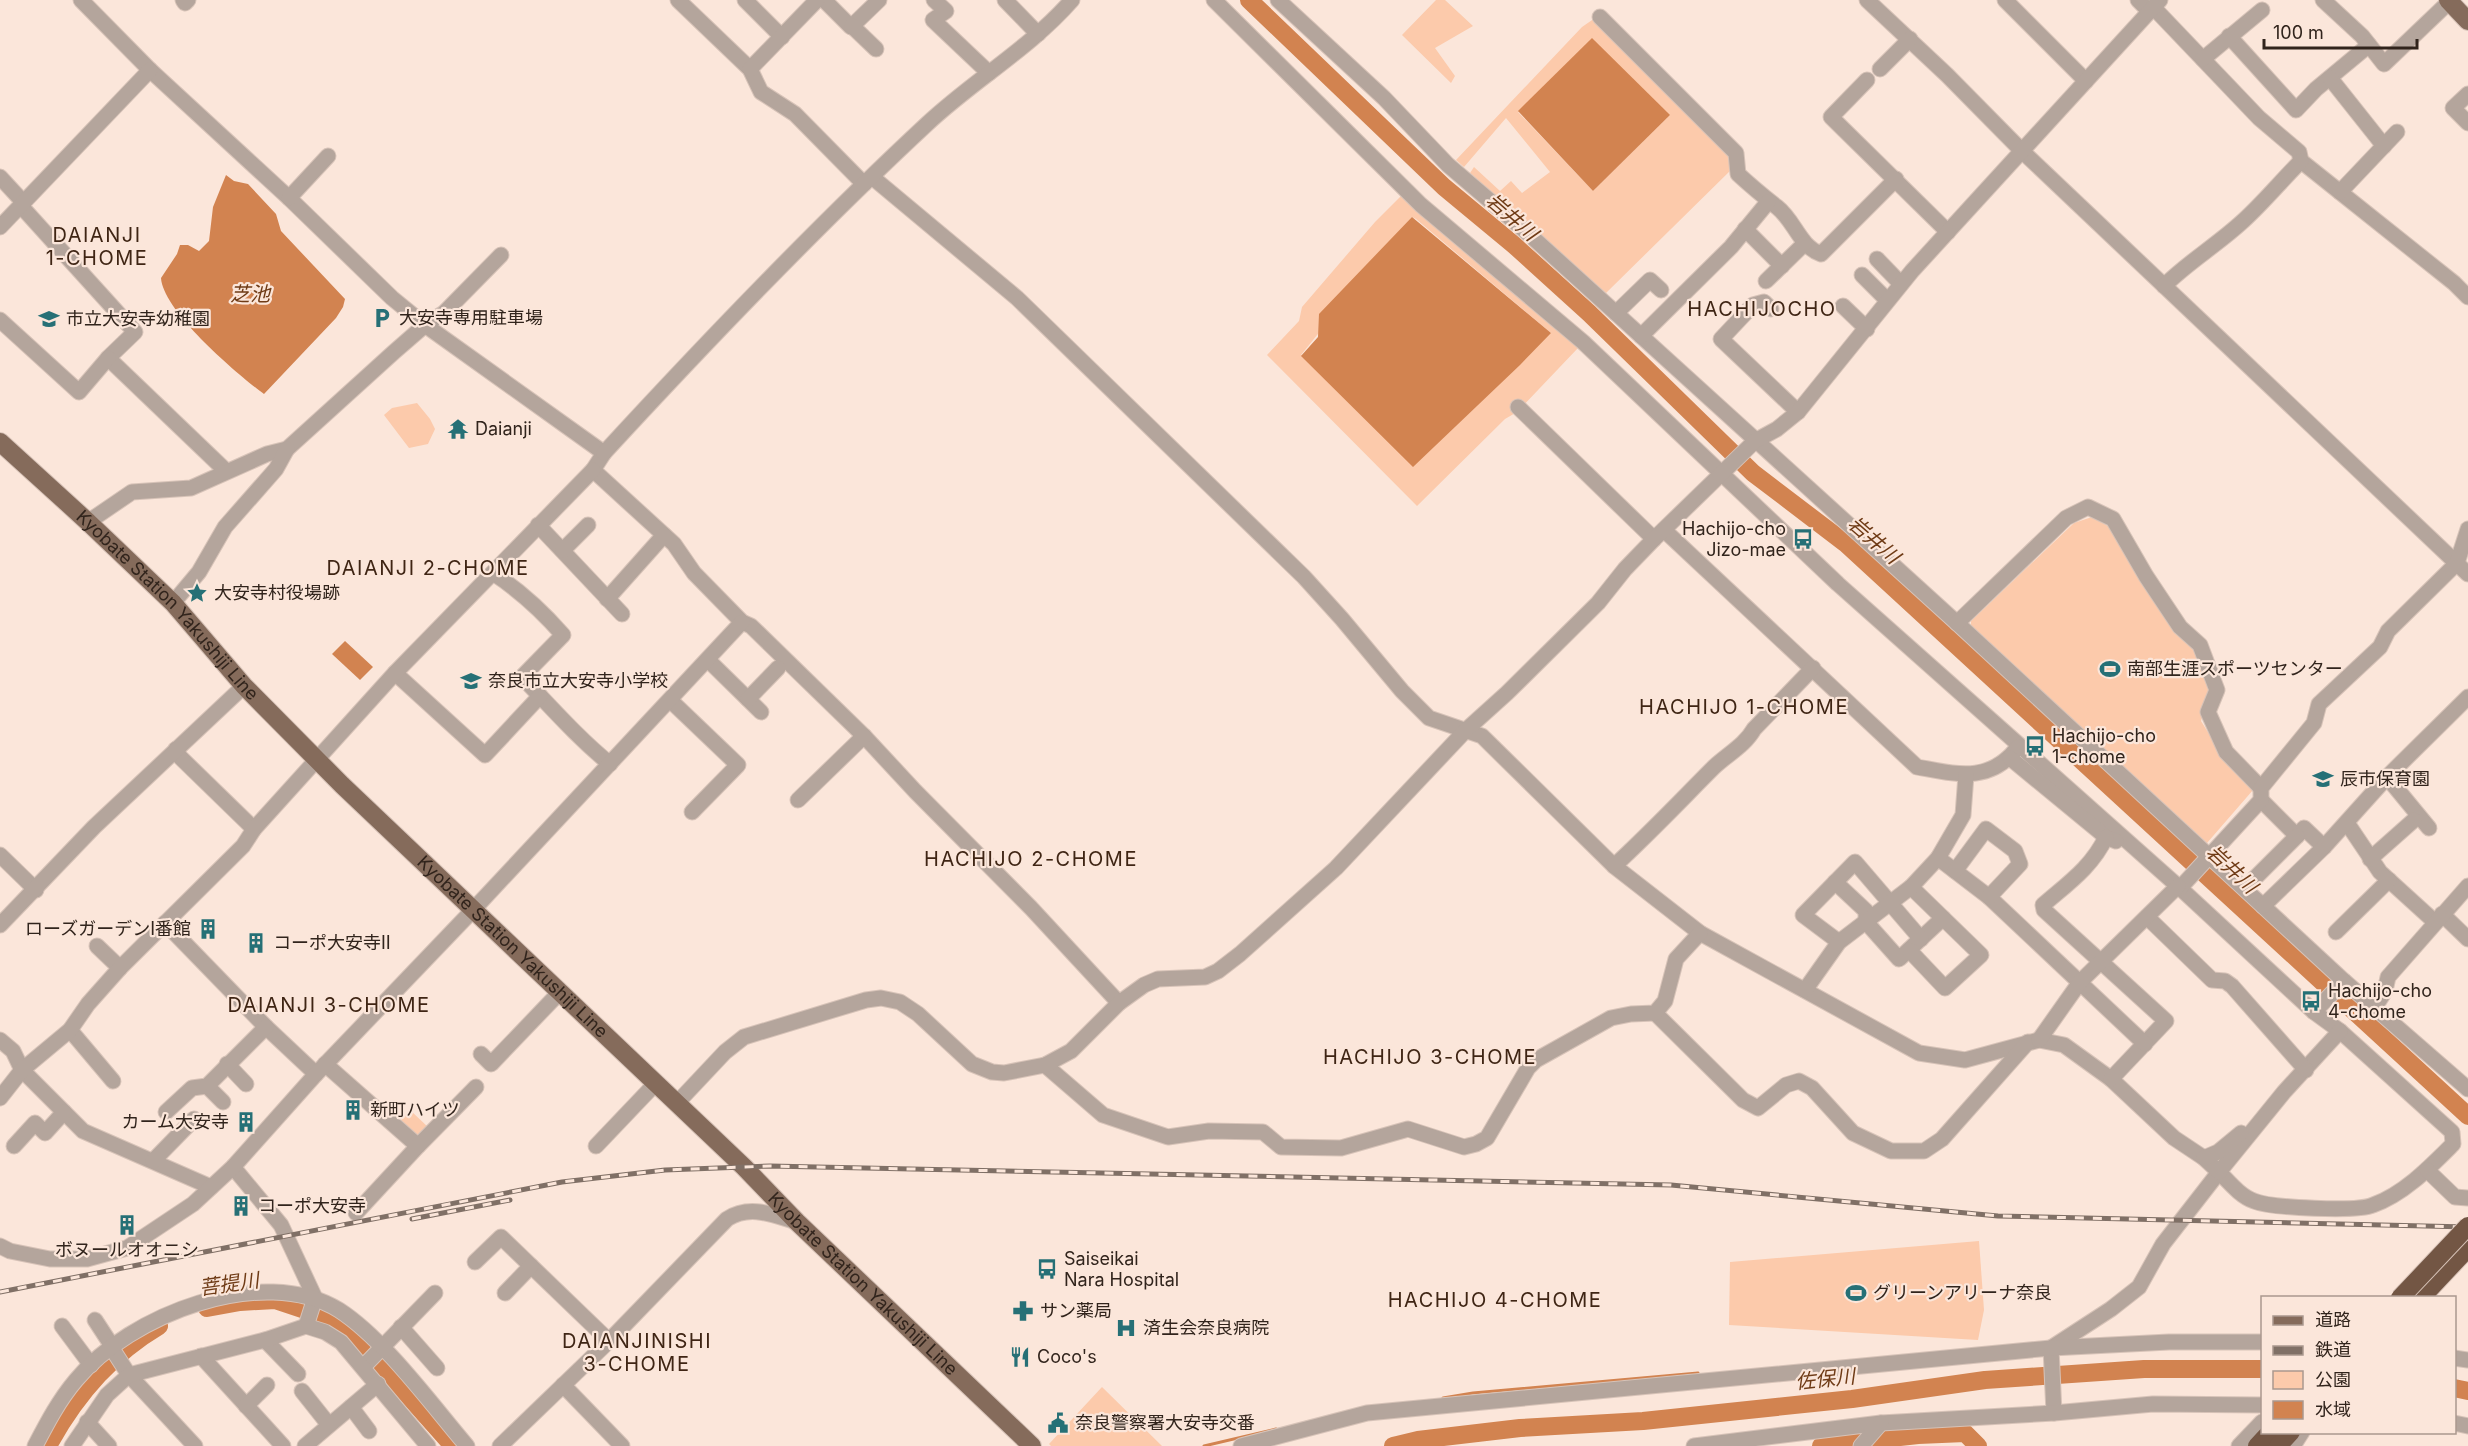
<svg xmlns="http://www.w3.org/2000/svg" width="2468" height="1446" font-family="Inter,'Noto Sans JP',sans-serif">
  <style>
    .green { fill: #fccaab; fill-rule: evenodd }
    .water { fill: #d28350 }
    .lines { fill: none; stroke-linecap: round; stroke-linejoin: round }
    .stream { stroke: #d28350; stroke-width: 3 }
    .river { stroke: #d28350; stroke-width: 18 }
    .minor-casing { stroke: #d7c3b8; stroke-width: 17 }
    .major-casing { stroke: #d7c3b8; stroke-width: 20 }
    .highway-casing { stroke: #d7c3b8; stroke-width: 20 }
    .minor { stroke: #b4a59c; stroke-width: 15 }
    .major { stroke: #856b5b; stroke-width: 18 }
    .highway { stroke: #735644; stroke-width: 18 }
    .rail-casing { stroke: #807066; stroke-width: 5 }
    .rail { stroke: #fbe6da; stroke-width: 3; stroke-dasharray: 9; stroke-linecap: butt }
    .highway-bridge-casing { stroke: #d7c3b8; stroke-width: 20; stroke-linecap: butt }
    .highway-bridge { stroke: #735644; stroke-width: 18 }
    .labels { text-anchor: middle; stroke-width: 4.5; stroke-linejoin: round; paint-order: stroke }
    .poi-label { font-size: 18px; fill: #31241c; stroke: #fbe6da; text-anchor: start }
    .street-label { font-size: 18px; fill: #31241c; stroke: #fbe6da }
    .water-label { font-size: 20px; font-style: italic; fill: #6f3b16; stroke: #fbe6da }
    .neighbourhood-label { font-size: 20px; letter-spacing: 1.5px; fill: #3f2514; stroke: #fbe6da }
  </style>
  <rect width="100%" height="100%" fill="#fbe6da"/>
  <g class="green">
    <path d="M1436 0H1445L1473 26 1435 48 1455 76 1451 83 1402 35Z"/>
    <path d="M1595 18 1733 155V168L1606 293 1470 173 1474 167 1500 191 1511 181 1522 193 1550 172 1506 118 1464 167 1456 160 1582 27ZM1518 112 1670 115 1593 191Z"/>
    <path d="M1404 193 1535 307 1578 348 1517 412 1505 419 1417 506 1267 355 1299 321 1302 307 1375 222ZM1412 217 1416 219 1551 333 1301 355Z"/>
    <path d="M417 403 430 419 435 429 428 444 409 448 384 415 392 408Z"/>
    <path d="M2092 517 2113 529 2196 651 2211 687 2201 721 2224 758 2253 790 2207 843 1971 628V621L2074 523Z"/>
    <path d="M410 1110 429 1128 422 1134 415 1135 400 1121Z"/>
    <path d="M1979 1241 1984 1310 1978 1340 1729 1325 1730 1262Z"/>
    <path d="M1102 1387 1162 1446H1051L1049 1444Z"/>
  </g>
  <g class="water">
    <path d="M1592 38 1670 115 1593 191 1518 111Z"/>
    <path d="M226 175 234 181 248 184 276 214 281 231 345 299 343 307 336 318 264 394C237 374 163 311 161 278L177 254 180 245H188L199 251 209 241 213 207Z"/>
    <path d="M1412 217 1551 333 1520 365 1413 467 1301 356 1318 337 1319 314Z"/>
    <path d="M345 641 373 667 360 680 332 654Z"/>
  </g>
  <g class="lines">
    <g class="stream">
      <path d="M1443 1398 1473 1393 1698 1373"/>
      <path d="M1204 1446 1276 1429"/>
    </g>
    <g class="river">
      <path d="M1249 0 1444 187 1514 245 1589 313 1753 473 1845 543 2468 1116"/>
      <path d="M207 1308 240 1302 275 1300 317 1314 343 1328 397 1383 453 1446"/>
      <path d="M2454 1388 2468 1391"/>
      <path d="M48 1446C75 1396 110 1355 159 1326"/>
      <path d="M1393 1446 1418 1440 1520 1428 1643 1421 1852 1399 1985 1380 2144 1369H2262"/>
      <path d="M1821 1446 1918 1435 1965 1433 1978 1446"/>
    </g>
    <g class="minor-casing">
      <g id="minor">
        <path d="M81 0 150 70 289 198 392 298 425 325 604 453 593 470 674 544 694 573 742 622 751 626 864 736 915 791 1031 908 1119 1003"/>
        <path d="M183 0 185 3 188 0"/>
        <path d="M678 0 750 69 761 92 795 114 864 184"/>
        <path d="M745 0 782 37"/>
        <path d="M824 0 851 27 879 0"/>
        <path d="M934 0 946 11 933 20 989 73"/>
        <path d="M1005 0 1038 34"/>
        <path d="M1214 0 1421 205 1583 342 1838 584 2180 888 2314 1012 2340 1031 2452 1132 2453 1144C2430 1167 2404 1194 2373 1205 2357 1212 2271 1208 2254 1201 2240 1196 2229 1182 2219 1172L2163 1244 2139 1287 2111 1309 2051 1348 2054 1413"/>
        <path d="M1278 0 1384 98 1448 165 1531 236 1957 623 2344 981 2468 1089"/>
        <path d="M1867 0 1947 75 2022 151 2468 574"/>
        <path d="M2005 0 2086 81"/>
        <path d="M2138 0 2149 11"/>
        <path d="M2323 0 2362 36 2384 64 2451 0"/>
        <path d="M2153 7 2259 118 2299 152 2301 161 2454 283 2468 297"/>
        <path d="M1600 17 1736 153 1738 174C1751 186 1763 196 1777 207 1795 221 1799 246 1821 254L1896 179"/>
        <path d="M852 26 876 49"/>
        <path d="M2229 36 2296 110 2316 89 2369 45"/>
        <path d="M2203 59 2262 10"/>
        <path d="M750 69 817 0"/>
        <path d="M1880 69 1910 39"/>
        <path d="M2330 78 2384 146"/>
        <path d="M1867 80 1831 117 1948 232"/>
        <path d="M2468 94 2453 108 2468 123"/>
        <path d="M0 177 24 203"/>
        <path d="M872 177 1017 298 1304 577 1342 619 1402 691 1429 718 1482 736 1614 866 1700 933 1919 1053 1965 1060 2039 1040 2064 1045 2111 1079 2174 1138 2204 1158 2219 1172 2284 1092 2340 1031"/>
        <path d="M2340 192 2397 132"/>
        <path d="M289 198 328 156"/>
        <path d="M21 206 135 332 108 358 226 471"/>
        <path d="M0 227 150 70"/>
        <path d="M1745 229 1782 266"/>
        <path d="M1877 259 1901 284"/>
        <path d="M1862 275 1887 300"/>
        <path d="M1766 281 1804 244"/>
        <path d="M2164 286C2188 262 2217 245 2243 221 2263 203 2281 181 2301 161"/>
        <path d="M1843 306 1867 329"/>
        <path d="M1771 309 1764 302 1753 305 1721 339 1798 412"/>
        <path d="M1616 313 1650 280 1661 290"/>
        <path d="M0 320 79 392 108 358"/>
        <path d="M1641 336 1731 247 1768 202"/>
        <path d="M1518 407 1654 539"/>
        <path d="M604 453C708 340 815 228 928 123 974 80 1030 48 1072 0"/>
        <path d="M88 522 132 492 191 488 267 454 287 449 394 352 425 325 444 313 501 255"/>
        <path d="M538 525 622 614"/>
        <path d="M1664 530 1917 767C1956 774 1990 784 2018 747"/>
        <path d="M563 550 588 525"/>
        <path d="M493 573C519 590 543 612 563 635L522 677C551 707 578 738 610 764"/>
        <path d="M607 599 664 535"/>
        <path d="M173 603 199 572 225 527 276 469 287 449"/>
        <path d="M1957 623 2066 518 2088 507 2113 519 2146 576 2180 627 2200 645 2217 690 2208 712 2226 752 2261 788"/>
        <path d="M708 660 761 712"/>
        <path d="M395 673 485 755 540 696"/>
        <path d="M748 699 778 668"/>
        <path d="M670 700 738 765 692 812"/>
        <path d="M176 749 180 757 254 829"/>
        <path d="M2010 758 2106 837 2116 841"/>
        <path d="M2387 777 2429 828"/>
        <path d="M798 800 864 736"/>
        <path d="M2261 800 2297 836 2304 828 2324 847"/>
        <path d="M2347 823 2380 872 2435 922"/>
        <path d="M2106 837C2092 867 2067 884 2043 905L2044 910 2166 1021 2111 1079"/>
        <path d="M0 855 36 890"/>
        <path d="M1938 858 1989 897 2145 1044"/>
        <path d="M2370 859 2414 820"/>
        <path d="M1614 866C1649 834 1681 800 1714 767 1728 754 1745 745 1754 729L1813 668"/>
        <path d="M1955 871 1986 829 2015 851 2020 864 1989 897"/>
        <path d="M2254 879 2297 836"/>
        <path d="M1835 882 1866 911V922L1899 959 1943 918"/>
        <path d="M2180 888 2261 800V788L2314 723 2319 704 2380 647 2388 631 2457 563 2468 529"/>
        <path d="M2263 906 2324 847 2387 777 2468 697"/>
        <path d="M2442 914 2468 939"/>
        <path d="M2147 917 2212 980 2225 981 2232 986 2306 1070"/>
        <path d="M165 923 266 1027 316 1074"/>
        <path d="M0 925 94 827 244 686"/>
        <path d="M2336 932 2389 880"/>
        <path d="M1839 942 1803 915 1855 862 1921 939"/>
        <path d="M97 946 120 968"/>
        <path d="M1909 950 1945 988 1981 955 1911 887"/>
        <path d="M1805 990 1839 942 1911 887 1938 858 1963 815 1966 775"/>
        <path d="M2375 1007 2385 991 2388 977 2468 886"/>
        <path d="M2314 1012 2344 981"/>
        <path d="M1655 1013 1743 1100 1758 1108 1786 1085 1799 1081 1812 1088 1853 1133 1891 1151H1924L1942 1139 2028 1042"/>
        <path d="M70 1030 113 1081"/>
        <path d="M0 1040 13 1051 22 1070 83 1131 211 1187"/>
        <path d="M2039 1040 2080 982 2178 886"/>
        <path d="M481 1054 491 1064 560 992"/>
        <path d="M227 1064 246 1084"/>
        <path d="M325 1064 418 1146"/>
        <path d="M1045 1065 1103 1115 1168 1137 1209 1131 1263 1132 1281 1147 1341 1148 1408 1129 1464 1147 1476 1144 1487 1138 1528 1068 1536 1060 1611 1018 1631 1014 1655 1013 1665 1001 1676 959 1700 933"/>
        <path d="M207 1086 223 1102"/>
        <path d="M0 1098 22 1070 70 1030 88 1004 120 968 243 846 254 829 395 673 593 470"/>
        <path d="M677 1103 725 1052 744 1037 866 1000 881 998 900 1002 918 1014 972 1064 992 1072 1004 1073 1045 1065 1071 1051 1119 1003 1144 985 1158 979 1205 977 1218 971 1240 954 1336 868 1466 730 1507 693 1598 603 1625 569 1654 539 1755 441 1777 429 1798 412 1912 271 2160 0"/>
        <path d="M166 1112 192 1088 207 1086 266 1027"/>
        <path d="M14 1146 35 1123 45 1133 64 1112"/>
        <path d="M596 1146 656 1083"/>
        <path d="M2204 1158 2218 1152 2241 1133"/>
        <path d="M153 1161 194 1119"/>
        <path d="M233 1167 281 1225 315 1298 306 1326"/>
        <path d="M2427 1170 2455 1197 2468 1198"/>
        <path d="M356 1213 418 1146 476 1087"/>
        <path d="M0 1246 10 1251 50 1259H87L127 1248 193 1204 233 1167 316 1074 473 910 742 622"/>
        <path d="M475 1262 501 1237 609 1341"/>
        <path d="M505 1293 531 1266"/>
        <path d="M95 1320 112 1346"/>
        <path d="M62 1326 91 1365"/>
        <path d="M401 1327 437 1368"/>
        <path d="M265 1340 298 1374"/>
        <path d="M111 1347 129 1375 195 1446"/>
        <path d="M201 1356 283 1446"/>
        <path d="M2454 1358 2468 1360"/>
        <path d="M363 1367 435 1293"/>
        <path d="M563 1385 622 1446"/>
        <path d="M302 1391 329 1425"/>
        <path d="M246 1406 267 1385"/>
        <path d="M351 1407 369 1431"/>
        <path d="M87 1422 109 1446"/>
        <path d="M2454 1423 2468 1426"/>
        <path d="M35 1446C47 1423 59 1400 76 1380 129 1315 263 1263 339 1310 384 1339 432 1405 467 1446"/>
        <path d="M72 1446 107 1395 129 1375 265 1340 306 1326 325 1332 341 1342 428 1446"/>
        <path d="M305 1446 378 1384"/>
        <path d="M500 1446 609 1341 727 1219C750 1204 773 1215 797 1222"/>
        <path d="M1241 1446 1367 1413 2051 1348 2169 1342H2262"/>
        <path d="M1694 1446 1881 1423 2054 1413 2153 1404 2262 1405"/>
        <path d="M1861 1446 1881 1423"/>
        <path d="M2239 1446 2262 1422"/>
        <path d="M2293 1446 2302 1432"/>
      </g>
    </g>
    <g class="major-casing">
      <g id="major">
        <path d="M2448 0 2468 21"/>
        <path id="s1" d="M0 442 88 522 173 603 244 686 342 785 744 1167 797 1222 1032 1446"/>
      </g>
    </g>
    <g class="highway-casing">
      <g id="highway">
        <path d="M2421 1298 2468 1248"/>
        <path d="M2257 1446 2270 1432"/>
        <path d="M2278 1446 2291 1432"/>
      </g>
    </g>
    <use href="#minor" class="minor"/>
    <use href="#major" class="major"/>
    <use href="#highway" class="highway"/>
    <g class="rail-casing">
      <g id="rail">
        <path d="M412 1219 510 1200"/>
        <path d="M0 1292 562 1182 665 1170 770 1166 1671 1185 1998 1216 2468 1227"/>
      </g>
    </g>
    <use href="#rail" class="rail"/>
    <g class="highway-bridge-casing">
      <path id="highway-bridge" d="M2400 1298 2468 1226"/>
    </g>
    <use href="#highway-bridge" class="highway-bridge"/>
  </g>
  <defs>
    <g id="parking-bare" transform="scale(1.62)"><path d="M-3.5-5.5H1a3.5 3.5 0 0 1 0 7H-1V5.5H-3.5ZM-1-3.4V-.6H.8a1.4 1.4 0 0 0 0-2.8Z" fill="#267076" stroke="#fbe6da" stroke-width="2.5" paint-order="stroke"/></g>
    <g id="school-bare" transform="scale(1.62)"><path d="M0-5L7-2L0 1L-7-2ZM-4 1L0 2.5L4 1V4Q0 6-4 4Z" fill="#267076" stroke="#fbe6da" stroke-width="2.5" paint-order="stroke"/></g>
    <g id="temple-bare" transform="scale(1.62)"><path d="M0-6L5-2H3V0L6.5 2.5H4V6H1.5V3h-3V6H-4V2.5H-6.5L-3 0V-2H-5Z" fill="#267076" stroke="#fbe6da" stroke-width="2.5" paint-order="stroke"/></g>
    <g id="bus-bare" transform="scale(1.62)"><path d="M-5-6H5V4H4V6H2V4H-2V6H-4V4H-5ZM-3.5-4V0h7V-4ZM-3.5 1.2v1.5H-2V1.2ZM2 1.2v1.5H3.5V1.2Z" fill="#267076" stroke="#fbe6da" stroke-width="2.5" paint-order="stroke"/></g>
    <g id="sight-bare" transform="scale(1.62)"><path d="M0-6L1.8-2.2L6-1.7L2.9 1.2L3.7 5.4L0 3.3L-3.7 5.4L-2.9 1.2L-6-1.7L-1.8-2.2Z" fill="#267076" stroke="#fbe6da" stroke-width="2.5" paint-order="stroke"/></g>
    <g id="stadium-bare" transform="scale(1.62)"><path d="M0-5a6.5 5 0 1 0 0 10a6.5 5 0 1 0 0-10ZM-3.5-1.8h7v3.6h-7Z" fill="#267076" stroke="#fbe6da" stroke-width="2.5" paint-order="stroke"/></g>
    <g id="building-bare" transform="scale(1.62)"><path d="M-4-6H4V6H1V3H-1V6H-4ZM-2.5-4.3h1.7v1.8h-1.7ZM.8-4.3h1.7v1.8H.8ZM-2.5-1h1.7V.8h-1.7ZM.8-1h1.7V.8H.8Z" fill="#267076" stroke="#fbe6da" stroke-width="2.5" paint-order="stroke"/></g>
    <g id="pharmacy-bare" transform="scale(1.62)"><path d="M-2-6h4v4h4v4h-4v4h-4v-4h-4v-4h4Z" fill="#267076" stroke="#fbe6da" stroke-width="2.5" paint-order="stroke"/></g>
    <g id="hospital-bare" transform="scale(1.62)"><path d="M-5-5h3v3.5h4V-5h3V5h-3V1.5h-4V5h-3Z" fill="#267076" stroke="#fbe6da" stroke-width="2.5" paint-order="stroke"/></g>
    <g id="restaurant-bare" transform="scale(1.62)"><path d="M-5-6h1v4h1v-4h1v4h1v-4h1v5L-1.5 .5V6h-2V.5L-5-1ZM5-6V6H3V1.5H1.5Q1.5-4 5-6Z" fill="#267076" stroke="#fbe6da" stroke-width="2.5" paint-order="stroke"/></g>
    <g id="civic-bare" transform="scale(1.62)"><path d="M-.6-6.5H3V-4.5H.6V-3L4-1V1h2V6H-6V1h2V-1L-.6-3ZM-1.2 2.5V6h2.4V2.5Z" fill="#267076" stroke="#fbe6da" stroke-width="2.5" paint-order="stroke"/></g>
  </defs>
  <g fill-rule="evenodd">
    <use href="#parking-bare" x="382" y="318"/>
    <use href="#school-bare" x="49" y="319"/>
    <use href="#temple-bare" x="458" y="429"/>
    <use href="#bus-bare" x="1803" y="539"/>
    <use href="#sight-bare" x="197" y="593"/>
    <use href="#stadium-bare" x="2110" y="669"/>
    <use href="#school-bare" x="471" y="681"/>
    <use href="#bus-bare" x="2035" y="746"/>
    <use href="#school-bare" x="2323" y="779"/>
    <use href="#building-bare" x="208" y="929"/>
    <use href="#building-bare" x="256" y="943"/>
    <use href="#bus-bare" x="2311" y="1001"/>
    <use href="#building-bare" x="353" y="1110"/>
    <use href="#building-bare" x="246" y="1122"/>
    <use href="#building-bare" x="241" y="1206"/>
    <use href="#building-bare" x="127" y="1225"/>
    <use href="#bus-bare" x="1047" y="1269"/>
    <use href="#stadium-bare" x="1856" y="1293"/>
    <use href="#pharmacy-bare" x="1023" y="1311"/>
    <use href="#hospital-bare" x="1126" y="1328"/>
    <use href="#restaurant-bare" x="1020" y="1357"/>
    <use href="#civic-bare" x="1058" y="1423"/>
  </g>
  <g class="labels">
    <g class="poi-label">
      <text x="399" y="324">大安寺専用駐車場</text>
      <text x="66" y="325">市立大安寺幼稚園</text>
      <text x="475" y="435">Daianji</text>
      <text x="1786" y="535" text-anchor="end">Hachijo-cho<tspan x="1786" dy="21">Jizo-mae</tspan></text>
      <text x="214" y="599">大安寺村役場跡</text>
      <text x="2127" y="675">南部生涯スポーツセンター</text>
      <text x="488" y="687">奈良市立大安寺小学校</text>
      <text x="2052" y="742">Hachijo-cho<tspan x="2052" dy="21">1-chome</tspan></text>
      <text x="2340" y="785">辰市保育園</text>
      <text x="191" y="935" text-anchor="end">ローズガーデンⅠ番館</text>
      <text x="273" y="949">コーポ大安寺Ⅱ</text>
      <text x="2328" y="997">Hachijo-cho<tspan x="2328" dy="21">4-chome</tspan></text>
      <text x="370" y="1116">新町ハイツ</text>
      <text x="229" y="1128" text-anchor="end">カーム大安寺</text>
      <text x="258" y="1212">コーポ大安寺</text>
      <text x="127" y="1256" text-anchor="middle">ボヌールオオニシ</text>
      <text x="1064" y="1265">Saiseikai<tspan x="1064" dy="21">Nara Hospital</tspan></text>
      <text x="1873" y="1299">グリーンアリーナ奈良</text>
      <text x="1040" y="1317">サン薬局</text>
      <text x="1143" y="1334">済生会奈良病院</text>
      <text x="1037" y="1363">Coco's</text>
      <text x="1075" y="1429">奈良警察署大安寺交番</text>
    </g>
    <g class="street-label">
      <text dy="6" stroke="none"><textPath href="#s1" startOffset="234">Kyobate Station Yakushiji Line</textPath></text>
      <text dy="6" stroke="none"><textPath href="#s1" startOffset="720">Kyobate Station Yakushiji Line</textPath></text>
      <text dy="6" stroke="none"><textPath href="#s1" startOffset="1206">Kyobate Station Yakushiji Line</textPath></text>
    </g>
    <g class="water-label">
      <text transform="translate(1512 217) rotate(41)" y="7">岩井川</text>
      <text x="250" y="301">芝池</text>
      <text transform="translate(1874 540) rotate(41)" y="7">岩井川</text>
      <text transform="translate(2232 869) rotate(43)" y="7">岩井川</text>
      <text transform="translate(229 1284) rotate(-8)" y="7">菩提川</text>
      <text transform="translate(1825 1379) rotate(-6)" y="7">佐保川</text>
    </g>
    <g class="neighbourhood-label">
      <text x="97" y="242">DAIANJI<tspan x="97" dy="23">1-CHOME</tspan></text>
      <text x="1762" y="316">HACHIJOCHO</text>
      <text x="428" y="575">DAIANJI 2-CHOME</text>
      <text x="1744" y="714">HACHIJO 1-CHOME</text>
      <text x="1031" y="866">HACHIJO 2-CHOME</text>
      <text x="329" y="1012">DAIANJI 3-CHOME</text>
      <text x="1430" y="1064">HACHIJO 3-CHOME</text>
      <text x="1495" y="1307">HACHIJO 4-CHOME</text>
      <text x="637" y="1348">DAIANJINISHI<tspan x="637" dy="23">3-CHOME</tspan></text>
    </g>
  </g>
  <rect x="2261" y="1296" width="195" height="138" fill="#fbe6da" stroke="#aa988e" stroke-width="1.5"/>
  <rect x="2273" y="1316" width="30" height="9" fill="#856b5b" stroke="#aa988e" stroke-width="1.5"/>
  <text x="2315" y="1326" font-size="18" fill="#31241c">道路</text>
  <rect x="2273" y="1346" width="30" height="9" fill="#807066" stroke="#aa988e" stroke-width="1.5"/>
  <text x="2315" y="1356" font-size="18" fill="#31241c">鉄道</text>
  <rect x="2273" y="1371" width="30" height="18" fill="#fccaab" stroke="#aa988e" stroke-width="1.5"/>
  <text x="2315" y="1386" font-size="18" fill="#31241c">公園</text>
  <rect x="2273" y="1401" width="30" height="18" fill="#d28350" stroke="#aa988e" stroke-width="1.5"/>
  <text x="2315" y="1416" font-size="18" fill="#31241c">水域</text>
  <path d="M2264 39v9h153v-9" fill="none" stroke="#31241c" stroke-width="3"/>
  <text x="2273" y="39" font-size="18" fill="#31241c" stroke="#fbe6da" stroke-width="4.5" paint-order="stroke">100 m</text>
</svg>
